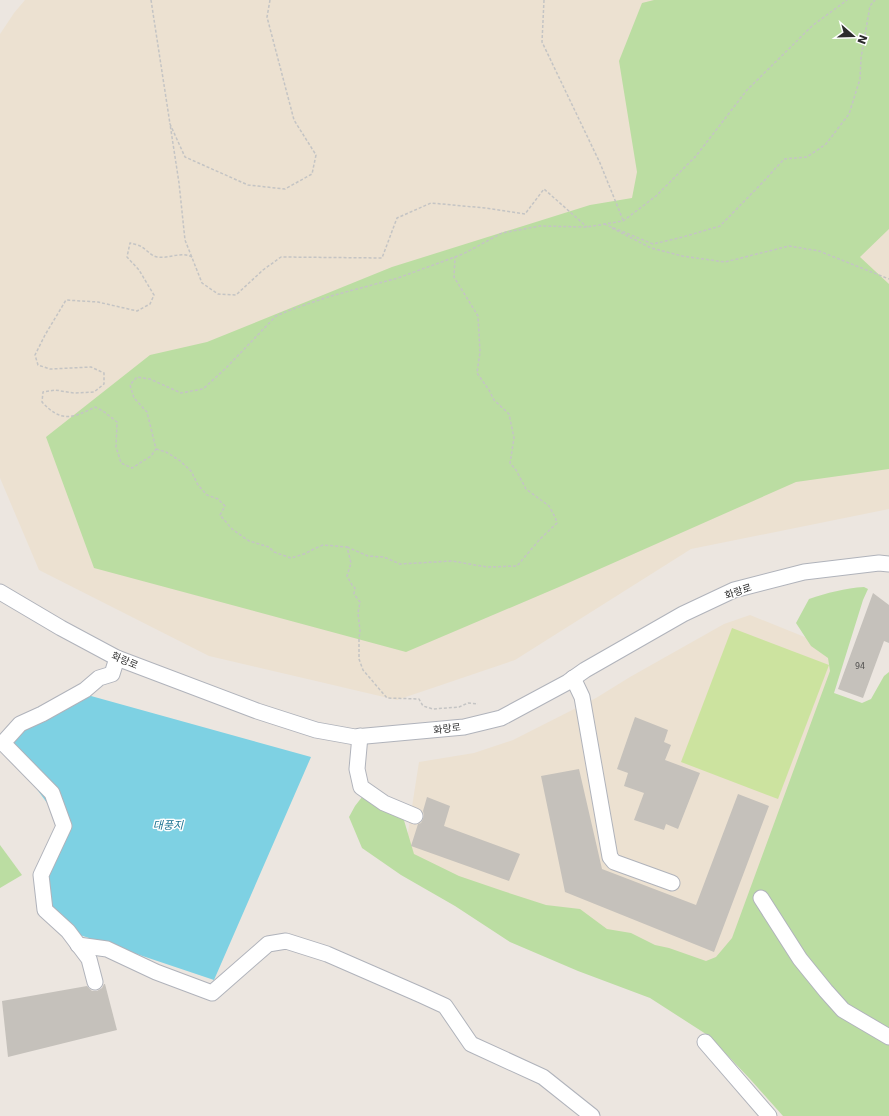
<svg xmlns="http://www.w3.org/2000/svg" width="889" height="1116" font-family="'DejaVu Sans','Noto Sans KR',sans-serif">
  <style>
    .education { fill: #ece1d1 }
    .green { fill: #bbdda2 }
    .pitch { fill: #cce39f }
    .water { fill: #7ed1e3 }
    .building { fill: #c5c1bb }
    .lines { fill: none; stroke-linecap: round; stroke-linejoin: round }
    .minor-casing { stroke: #b0b3bb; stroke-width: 17 }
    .path { stroke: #c4c4c4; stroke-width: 1.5; stroke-dasharray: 3 2; stroke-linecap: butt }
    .minor { stroke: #fff; stroke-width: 15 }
    .labels { text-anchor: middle; stroke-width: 3; stroke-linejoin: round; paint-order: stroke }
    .number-label { font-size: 8px; fill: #525150 }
    .street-label { font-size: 10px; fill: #2c2c2c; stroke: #fff }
    .water-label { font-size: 11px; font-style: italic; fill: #1b7291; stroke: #fff }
  </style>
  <rect width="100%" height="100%" fill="#ece6e0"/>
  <g class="education">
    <path d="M25 0H889V509L691 549 515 660 397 700 209 656 39 570 0 478V34L14 13Z"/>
    <path d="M750 615 822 644 838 666 720 979 404 858 419 762 474 753 513 740 596 698 630 677 724 624Z"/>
  </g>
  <g class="green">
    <path d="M654 0H889V229L860 257 889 284V469L796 482 559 587 406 652 94 568 46 437 150 355 207 342 392 267 590 205 632 198 637 172 619 61 642 3Z"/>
    <path d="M864 587 868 589 863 600 834 693 862 703 871 699 884 676 889 672V1116H783L750 1079 709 1036 650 998 578 971 510 942 455 906 401 875 362 848 349 817 355 806 362 797 380 794 403 817 414 854 459 876 503 891 546 905 580 909 607 929 631 933 655 945 669 948 706 961 716 957 732 938 830 671 828 658 811 646 796 623 809 599C827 593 845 588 864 587Z"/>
    <path d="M0 845 22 875 0 888Z"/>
  </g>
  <path class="pitch" d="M732 628 829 665 778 799 681 762Z"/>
  <path class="water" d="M73 691 311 757 214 980 68 931 45 910 41 875 64 826 3 743Z"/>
  <g class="building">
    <path d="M873 593 889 605V643L884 641 863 698 838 689Z"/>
    <path d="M635 717 668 730 664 742 671 745 665 760 700 773 678 829 666 824 664 830 634 820 644 793 624 786 628 773 617 769Z"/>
    <path d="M579 769 602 869 696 905 738 794 769 806 714 952 565 892 541 776Z"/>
    <path d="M427 797 450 806 444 826 520 854 509 881 411 846 418 824 421 823 423 819 424 815 423 811Z"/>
    <path d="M104 984H105L117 1030 8 1057 2 1001 87 986 92 991H97L102 988Z"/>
  </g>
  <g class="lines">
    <g class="minor-casing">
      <g id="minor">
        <path d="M0 592 61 628 117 658 257 711 316 730 355 737 464 727 501 718 568 682 585 670 683 614 734 590 804 572 879 563 889 564"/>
        <path d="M573 678 582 697 610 857 614 862 672 883"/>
        <path d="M360 736 357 769 361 787 384 803 415 816"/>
        <path d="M761 898 800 959 826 991 843 1010 889 1037"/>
        <path d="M78 945 107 949 156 972 212 993 268 944 286 941 327 954 421 995 445 1006 471 1044 543 1077 592 1116"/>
        <path d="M95 982 89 959 68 931 45 910 41 875 64 826 52 793 3 743 20 724 42 714 85 690 99 678 112 674 117 658"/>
        <path d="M705 1042 769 1116"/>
      </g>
    </g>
    <g class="path">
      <path d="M151 0 170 124"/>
      <path d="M270 0 267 17 294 120 316 155 312 174 285 189 248 185 185 157 170 124 179 183 185 240 202 283 218 294 236 295 263 270 281 257 382 258 397 218 431 203 485 208 525 214 544 189 587 227"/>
      <path d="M544 0 542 42 600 163 623 220"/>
      <path d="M604 224 653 244 683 237 720 226 763 182 784 159 807 157 826 144 849 114 860 79 861 58 870 6 875 0"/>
      <path d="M612 228 651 248 682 256 725 262 789 246 819 251 889 279"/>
      <path d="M192 257C181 251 169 259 158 257 152 257 147 250 142 247 139 245 134 244 130 243L127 257 139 270 154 295 150 304 137 311 98 302 66 300 45 335 35 355 38 365 50 369 91 367 104 373V384L94 392 74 393 55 390 43 392 42 402C61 423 73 418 95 407L103 411 117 422 116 447 121 463 132 468 151 456 156 449 147 412 134 398 130 385 137 377 150 379 181 393 203 389 225 369 276 316 293 309 331 296 398 278 463 254 502 233 540 226 587 227 623 221 656 196 696 156 747 90 812 26 847 0"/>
      <path d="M156 449 166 452 179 460 191 471 198 485 207 495 218 499 225 506 220 515 232 529 249 541 269 547 274 552 291 558 304 554 316 548 323 545 347 547 351 563 347 576 352 585 355 588 354 594 360 602 358 613 360 631 359 639V659L363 670 387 698 419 699 423 706 433 709 459 707 468 703 478 704"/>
      <path d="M347 547 368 556 384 557 400 564 452 561 487 567 517 566 540 539 557 523 555 517 549 506 526 489 516 470 510 463 514 438 509 414 494 400 489 390 477 373 480 352 478 316 454 277 455 257"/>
    </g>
    <use href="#minor" class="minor"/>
  </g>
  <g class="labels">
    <g class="number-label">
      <text x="860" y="669">94</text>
    </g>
    <g class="street-label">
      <text transform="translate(738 591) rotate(-19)" y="4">화랑로</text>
      <text transform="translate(125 660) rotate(23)" y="4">화랑로</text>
      <text transform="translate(447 728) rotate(-7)" y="4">화랑로</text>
    </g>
    <g class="water-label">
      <text x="168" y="829">대풍지</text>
    </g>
  </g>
  <g transform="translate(853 36) rotate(110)" stroke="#ffffff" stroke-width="3" paint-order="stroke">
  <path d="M0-3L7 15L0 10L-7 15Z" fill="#2c2c2c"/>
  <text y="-6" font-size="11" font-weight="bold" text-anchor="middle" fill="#2c2c2c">N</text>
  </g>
</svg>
